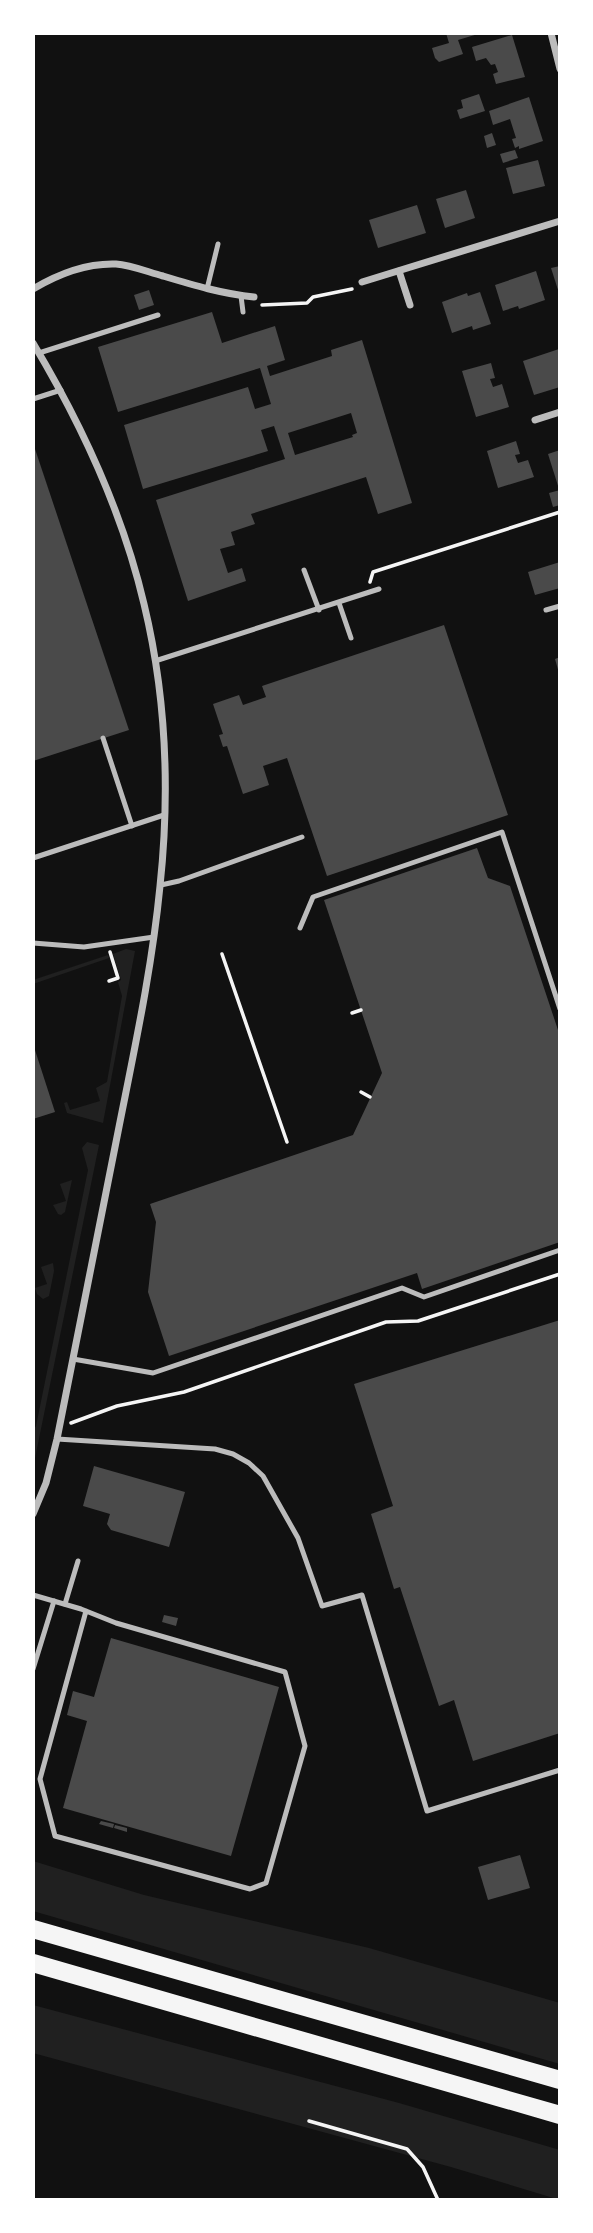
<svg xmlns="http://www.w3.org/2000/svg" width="593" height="2233" font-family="'Exo 2',sans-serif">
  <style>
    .green { fill: #202020 }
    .building { fill: #4a4a4a; fill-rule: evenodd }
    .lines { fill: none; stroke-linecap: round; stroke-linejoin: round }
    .path { stroke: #f5f5f5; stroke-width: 3.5 }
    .service { stroke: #bcbcbc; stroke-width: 5 }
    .minor { stroke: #bcbcbc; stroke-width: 7 }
    .trunk { stroke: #f5f5f5; stroke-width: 18 }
  </style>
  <rect width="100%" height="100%" fill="#111"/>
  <g class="green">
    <path d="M126 949 135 951 103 1123 67 1113 64 1103 67 1102 70 1110 100 1101 96 1088 107 1082 122 996 118 982 121 980 113 954Z"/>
    <path d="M108 955 109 958 33 984V980Z"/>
    <path d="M87 1142 99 1145 33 1468V1431L36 1426 88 1170 82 1148Z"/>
    <path d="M72 1180 65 1212 61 1215 58 1214 53 1205 66 1201 60 1184Z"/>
    <path d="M53 1263 54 1271 49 1296 43 1299 37 1294 35 1288 47 1284 41 1267Z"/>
    <path d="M33 1861 144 1895 369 1948 560 2003V2064L33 1911Z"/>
    <path d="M33 2005 399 2103 560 2150V2200L451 2167 33 2053Z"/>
  </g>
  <g class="building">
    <path d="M446 33H478V34L458 40 463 54 439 62 435 58 432 48 449 43Z"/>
    <path d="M512 35 525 77 496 84 493 74 498 72 495 64 491 65 486 58 476 61 472 47Z"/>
    <path d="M479 94 485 111 460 119 457 110 463 108 461 100Z"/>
    <path d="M529 97 543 141 519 149V146L515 148 512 139 516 138 510 119 493 125 489 111Z"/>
    <path d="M492 133 496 145 487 148 484 136Z"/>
    <path d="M515 150 518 158 503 163 500 154Z"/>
    <path d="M538 160 545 186 513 194 506 168Z"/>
    <path d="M466 190 475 218 445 228 436 199Z"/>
    <path d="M417 205 426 233 378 248 369 220Z"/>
    <path d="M560 266V293H559L551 268Z"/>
    <path d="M536 271 545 300 519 309 518 306 503 311 495 285Z"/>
    <path d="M149 290 154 305 139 310 134 295Z"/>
    <path d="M480 292 491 324 473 330 472 326 452 333 442 302 467 293 468 296Z"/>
    <path d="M212 312 222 343 275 326 285 360 267 366 270 376 332 356 331 350 362 340 412 503 378 514 366 477 251 514 255 524 231 532 235 545 220 549 228 573 242 568 246 581 188 601 156 500 285 459 274 426 261 430 268 451 143 489 124 425 248 387 255 409 271 404 260 368 118 412 98 347ZM351 413 357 433 352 435 353 437 295 455 288 433Z"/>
    <path d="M559 349 560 387 534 395 523 361Z"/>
    <path d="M491 363 495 378 490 379 493 387 502 384 509 407 476 417 462 371Z"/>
    <path d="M516 441 520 454 515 455 518 463 528 460 534 477 498 488 487 451Z"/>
    <path d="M33 443 129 730 33 761Z"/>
    <path d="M560 450V489H559L548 454Z"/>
    <path d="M560 490V505L553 507 549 493Z"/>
    <path d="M560 562V588L535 595 528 572Z"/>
    <path d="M444 625 508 815 327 876 287 758 263 766 269 785 243 794 227 746 223 747 219 735 223 734 213 704 239 695 243 705 266 697 262 686Z"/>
    <path d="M560 657V673H559L555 659Z"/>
    <path d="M477 848 488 878 510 886 560 1036V1242L422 1289 417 1273 169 1356 148 1292 156 1222 150 1204 353 1135 382 1073 324 900Z"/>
    <path d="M34 1047 55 1112 33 1119V1048Z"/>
    <path d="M560 1320V1733L473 1761 454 1700 439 1706 400 1587 394 1589 371 1514 393 1506 354 1384Z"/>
    <path d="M94 1466 185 1492 169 1547 111 1530 107 1524 110 1514 83 1506Z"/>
    <path d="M164 1615 178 1618 176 1626 162 1622Z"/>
    <path d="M111 1638 279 1687 231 1856 63 1808 87 1721 67 1715 73 1691 94 1697Z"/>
    <path d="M101 1821 114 1824 113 1828 99 1824Z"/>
    <path d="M115 1825 127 1828V1832L114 1828Z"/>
    <path d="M520 1855 530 1888 488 1900 478 1867Z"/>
  </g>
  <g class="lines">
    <g class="path">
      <path d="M262 305 307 303 313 297 352 289"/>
      <path d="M370 582 373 572 560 512"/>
      <path d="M222 954 287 1142"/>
      <path d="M109 981 118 978 110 952"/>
      <path d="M352 1013 361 1010"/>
      <path d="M361 1092 370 1097"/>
      <path d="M71 1423 117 1406 184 1392 386 1322 418 1321 560 1274"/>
      <path d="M309 2121 407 2149 423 2167 438 2200"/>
    </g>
    <g class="service">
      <path d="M207 289 218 244"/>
      <path d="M241 296 243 312"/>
      <path d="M39 353 158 315"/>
      <path d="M33 399 61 390"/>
      <path d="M304 570 319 610"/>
      <path d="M339 603 351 638"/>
      <path d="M546 610 560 606"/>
      <path d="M155 661 379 589"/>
      <path d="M103 738 132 826"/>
      <path d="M33 858 164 815"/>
      <path d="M161 885 179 881 302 837"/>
      <path d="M300 928 313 897 502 832 560 1009"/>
      <path d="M33 943 84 947 154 937"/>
      <path d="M73 1359 153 1373 402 1288 424 1297 560 1250"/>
      <path d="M57 1439 215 1449 233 1454 249 1463 263 1476 298 1538 322 1606 362 1595 427 1811 560 1770"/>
      <path d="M33 1595 81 1609 116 1623 285 1672 305 1746 266 1883 250 1889 55 1836 40 1779 86 1611"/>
      <path d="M65 1604 78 1561"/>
      <path d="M33 1669 54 1601"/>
    </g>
    <g class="minor">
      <path d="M551 33 560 69"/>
      <path d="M399 271 410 305"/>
      <path d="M362 282 560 221"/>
      <path d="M33 289C58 274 86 263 116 264 131 265 148 272 163 276 193 285 223 294 254 297"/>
      <path d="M33 343C82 425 122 510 144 604 166 695 170 792 160 886 152 969 134 1051 118 1132 98 1234 77 1337 57 1439L46 1483 33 1514"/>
      <path d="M535 420 560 412"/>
    </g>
    <g class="trunk">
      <path d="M33 1929 560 2080"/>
      <path d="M33 1963 560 2115"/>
    </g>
  </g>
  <rect width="593" height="2233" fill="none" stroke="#ffffff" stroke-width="70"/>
</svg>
